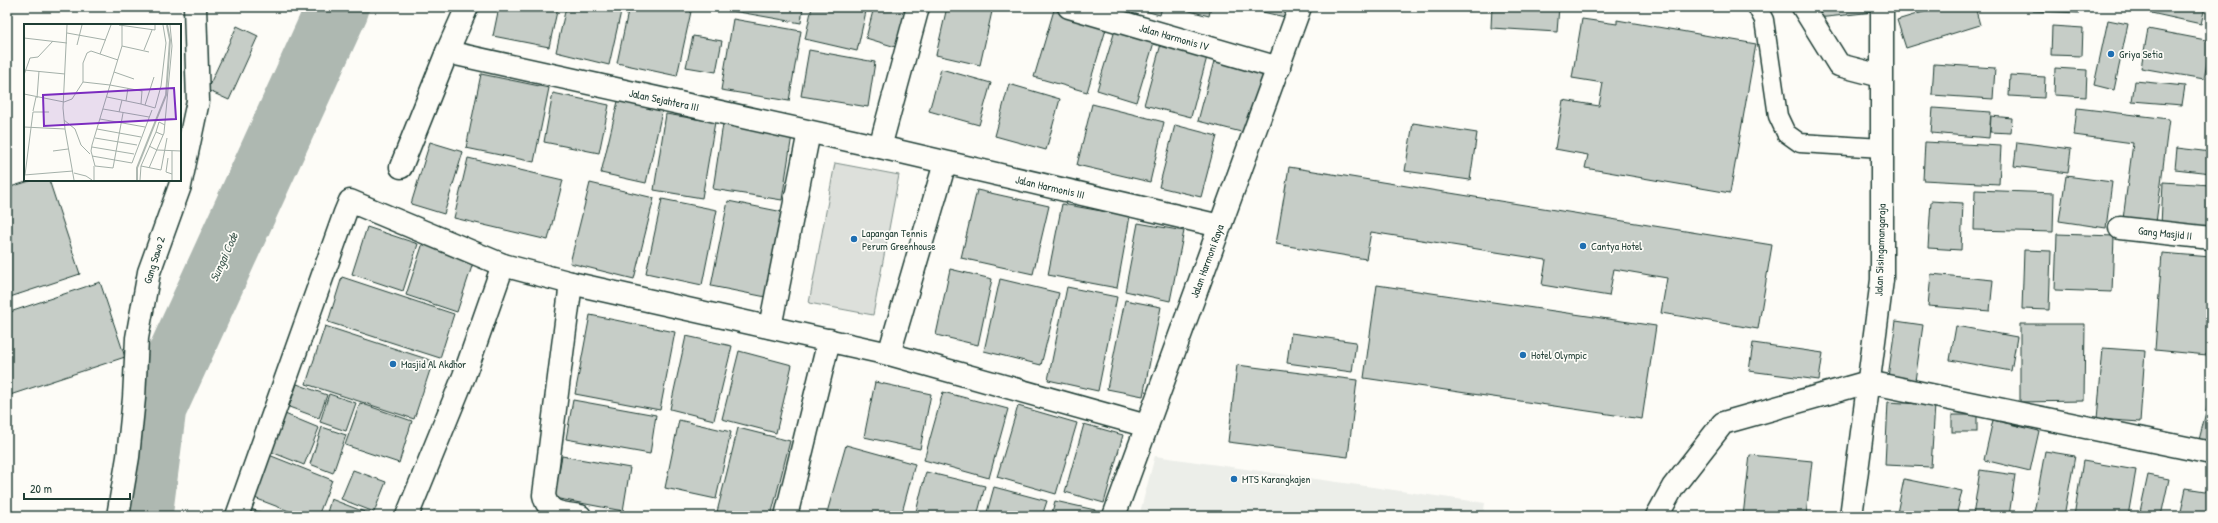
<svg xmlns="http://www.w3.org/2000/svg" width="2218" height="523" font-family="'Patrick Hand',sans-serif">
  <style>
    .built { fill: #eceee9 }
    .green { fill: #dde0db; stroke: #7e8e88 }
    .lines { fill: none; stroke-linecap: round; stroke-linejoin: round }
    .river { stroke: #aeb8b1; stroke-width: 63 }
    .building { fill: #c6cdc7; stroke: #1f3d34 }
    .lane-casing { stroke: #1f3d34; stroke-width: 21 }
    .street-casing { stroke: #1f3d34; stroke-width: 25 }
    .secondary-casing { stroke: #1f3d34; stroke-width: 25 }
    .lane { stroke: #fdfcf7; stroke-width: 18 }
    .street { stroke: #fdfcf7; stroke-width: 22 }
    .secondary { stroke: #fdfcf7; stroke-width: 22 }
    .poi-dot { fill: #1f6fb2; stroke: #fdfcf7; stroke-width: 1.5 }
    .labels { text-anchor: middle; stroke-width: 3.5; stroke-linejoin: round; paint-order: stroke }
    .street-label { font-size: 11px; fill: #1f3d34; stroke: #fdfcf7 }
    .poi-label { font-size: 11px; fill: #1f3d34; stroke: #fdfcf7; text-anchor: start }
    .water-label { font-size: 12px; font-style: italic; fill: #435c53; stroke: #fdfcf7 }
    .inset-river { fill: none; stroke: #aeb8b1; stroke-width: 2 }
    .inset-road { fill: none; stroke: #a4b0a9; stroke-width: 1 }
    .view { fill: #7b2cbf; fill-opacity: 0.15; stroke: #7b2cbf; stroke-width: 2 }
    .inset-edge { fill: none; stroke: #1f3d34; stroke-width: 2 }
  </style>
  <rect width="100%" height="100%" fill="#fdfcf7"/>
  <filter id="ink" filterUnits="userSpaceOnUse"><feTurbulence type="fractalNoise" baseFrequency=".025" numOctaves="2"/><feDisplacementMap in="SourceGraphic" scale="8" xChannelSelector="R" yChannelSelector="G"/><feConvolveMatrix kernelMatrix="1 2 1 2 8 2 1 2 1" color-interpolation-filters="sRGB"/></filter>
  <g filter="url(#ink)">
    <path class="built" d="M1155 456 1485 503 1483 516H1139Z"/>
    <path class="green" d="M835 163 899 175 873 315 809 303Z"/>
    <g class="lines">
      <path class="river" d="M141 516 155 408 338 7"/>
    </g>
    <g class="building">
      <path d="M499 7H558L549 47 493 36Z"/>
      <path d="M566 7H622L609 65 556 52Z"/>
      <path d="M629 7H692L677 76 617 63Z"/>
      <path d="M734 7H803L801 23 733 11Z"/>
      <path d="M812 7H867L857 51 805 39Z"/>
      <path d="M874 7H910L899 48 866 38Z"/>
      <path d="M947 7H993L980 65 936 55Z"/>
      <path d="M1130 7H1162L1160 15Z"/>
      <path d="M1174 7H1211L1209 16Z"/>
      <path d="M1240 7H1287L1285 17Z"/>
      <path d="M1492 7H1559L1557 32 1491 28Z"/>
      <path d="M1816 7H1873L1874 12 1817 18Z"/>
      <path d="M1940 7H1975L1980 25 1906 48 1897 20Z"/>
      <path d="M2033 7H2080L2079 13 2033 11Z"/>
      <path d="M2124 7H2205L2201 24Z"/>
      <path d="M1054 10 1107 26 1087 92 1034 77Z"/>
      <path d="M733 19 801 31 789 101 721 90Z"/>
      <path d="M1582 19 1617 24V20L1756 44 1730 193 1585 168 1588 155 1555 149 1563 100 1599 106 1603 83 1572 78Z"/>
      <path d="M2108 20 2128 24 2114 90 2094 85Z"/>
      <path d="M237 26 258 36 229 100 207 90Z"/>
      <path d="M2052 26 2083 28 2082 56 2051 55Z"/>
      <path d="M1116 27 1155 39 1136 102 1097 90Z"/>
      <path d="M2148 29 2211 41 2204 79 2141 68Z"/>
      <path d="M693 36 722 41 716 72 686 67Z"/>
      <path d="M1161 44 1207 57 1191 117 1144 105Z"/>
      <path d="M809 50 875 62 868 107 801 96Z"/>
      <path d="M1214 61 1265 74 1249 134 1198 121Z"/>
      <path d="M1934 64 1995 68 1993 99 1932 95Z"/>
      <path d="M2055 68 2087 70 2086 97 2054 95Z"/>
      <path d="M941 69 991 83 979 125 929 111Z"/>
      <path d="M481 74 549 88 534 162 466 148Z"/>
      <path d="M2010 75 2045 77 2044 98 2009 96Z"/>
      <path d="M2135 81 2185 86 2182 105 2132 101Z"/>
      <path d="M1009 84 1060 99 1046 150 995 136Z"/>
      <path d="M553 93 609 105 599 153 544 142Z"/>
      <path d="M619 97 663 107 646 183 601 173Z"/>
      <path d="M1092 104 1164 122 1150 182 1077 165Z"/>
      <path d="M1933 108 1991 112 1989 138 1931 133Z"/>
      <path d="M2077 108 2169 119 2156 223 2123 219 2133 143 2074 135Z"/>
      <path d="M666 114 715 122 702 198 654 190Z"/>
      <path d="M1991 116 2012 118 2011 133 1990 132Z"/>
      <path d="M1413 123 1477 133 1470 180 1405 171Z"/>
      <path d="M723 124 792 135 782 200 713 189Z"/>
      <path d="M1175 125 1217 136 1201 197 1159 187Z"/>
      <path d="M430 142 463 152 444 214 411 204Z"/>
      <path d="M1925 142 2001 146 1999 184 1923 180Z"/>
      <path d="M2017 142 2071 149 2068 173 2014 166Z"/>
      <path d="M2177 148 2211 152V173L2175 169Z"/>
      <path d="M468 158 563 180 548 240 454 218Z"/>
      <path d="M1289 167 1772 245 1758 329 1661 313 1667 278 1614 269 1609 296 1542 285 1546 260 1371 232 1366 259 1276 244Z"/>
      <path d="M2066 176 2112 182 2106 228 2059 221Z"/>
      <path d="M33 180H49L80 274 7 298V188Z"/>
      <path d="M2163 182 2211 185 2210 229 2161 226Z"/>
      <path d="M590 183 654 198 634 279 570 263Z"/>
      <path d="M977 190 1049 206 1033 274 961 258Z"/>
      <path d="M1975 190 2054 193 2053 232 1974 230Z"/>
      <path d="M662 199 717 210 702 285 646 273Z"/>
      <path d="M728 201 783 212 766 297 711 286Z"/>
      <path d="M1931 201 1963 203 1961 250 1928 248Z"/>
      <path d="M1062 204 1130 216 1117 288 1048 275Z"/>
      <path d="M1138 223 1184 231 1170 301 1125 291Z"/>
      <path d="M367 227 418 244 403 291 352 274Z"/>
      <path d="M2057 234 2114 236 2112 292 2055 290Z"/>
      <path d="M423 243 474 260 457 312 406 295Z"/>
      <path d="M2024 250 2051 251 2049 310 2022 309Z"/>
      <path d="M2162 253 2211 257V305L2207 355 2155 350Z"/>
      <path d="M950 269 992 279 978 345 936 335Z"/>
      <path d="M1931 274 1993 280 1990 311 1928 306Z"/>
      <path d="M342 277 454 314 440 358 328 322Z"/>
      <path d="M1000 279 1059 293 1041 365 984 351Z"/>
      <path d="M100 282 125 357 7 396V313Z"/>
      <path d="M1377 285 1656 326 1642 419 1364 378Z"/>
      <path d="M1067 287 1117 297 1098 391 1048 380Z"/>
      <path d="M1125 300 1161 307 1143 396 1107 389Z"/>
      <path d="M590 315 675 332 660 410 575 394Z"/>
      <path d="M1896 321 1923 325 1915 381 1888 377Z"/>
      <path d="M2020 324H2085L2084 401 2020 402Z"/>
      <path d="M325 326 433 361 414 419 306 384Z"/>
      <path d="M1956 326 2017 337 2011 371 1950 360Z"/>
      <path d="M1291 333 1356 342 1352 372 1287 363Z"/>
      <path d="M686 336 732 346 714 420 670 409Z"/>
      <path d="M1753 343 1823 353 1819 380 1749 371Z"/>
      <path d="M2103 348 2145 351 2140 422 2097 419Z"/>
      <path d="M739 351 792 365 776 433 722 419Z"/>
      <path d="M1237 365 1357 380 1348 457 1228 442Z"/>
      <path d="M875 382 931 394 920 449 864 437Z"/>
      <path d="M297 384 327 395 319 418 289 407Z"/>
      <path d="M943 392 1008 409 989 478 924 460Z"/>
      <path d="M2211 392V442L2199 440Z"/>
      <path d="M329 394 356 403 346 431 320 422Z"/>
      <path d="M573 400 656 415 650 454 566 439Z"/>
      <path d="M1888 402 1935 405 1931 467 1885 465Z"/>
      <path d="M360 403 412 421 399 463 345 445Z"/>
      <path d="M1018 406 1077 423 1056 494 997 477Z"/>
      <path d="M285 414 319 428 304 465 269 451Z"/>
      <rect x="1952" y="415" width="25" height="17"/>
      <path d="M679 420 731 432 716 499 665 488Z"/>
      <path d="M1993 420 2039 431 2030 471 1984 460Z"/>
      <path d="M1084 424 1123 435 1104 503 1065 492Z"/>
      <path d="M322 427 346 435 333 473 310 464Z"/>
      <path d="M738 428 790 441 771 516H732L717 512Z"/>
      <path d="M846 445 915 464 901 516H826Z"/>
      <path d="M2045 451 2075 456 2064 516 2034 513Z"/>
      <path d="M269 455 332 480 318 516H302L252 497Z"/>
      <path d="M1750 455 1812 461 1806 516H1743Z"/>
      <path d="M562 456 630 468 623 511 554 498Z"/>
      <path d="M2083 461 2136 470 2128 516H2074Z"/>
      <path d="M353 470 386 482 374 512 341 499Z"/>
      <path d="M1980 470 2015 475 2009 516H1973Z"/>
      <path d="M926 472 985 486 977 516H915Z"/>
      <path d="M2148 475 2169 479 2161 516H2139Z"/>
      <path d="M1904 479 1962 491 1956 516H1910L1897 513Z"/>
      <path d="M994 487 1047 501 1042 516H986Z"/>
      <path d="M2186 488 2211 492V516H2180Z"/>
      <path d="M331 499 375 516H326Z"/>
      <path d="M1055 501 1095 510 1094 516H1051Z"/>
      <path d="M248 508 271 516H245Z"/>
    </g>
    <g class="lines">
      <g class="lane-casing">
        <path id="lane" d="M1757 7 1764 20 1778 116 1786 133 1800 143 1882 148"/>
      </g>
      <g class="street-casing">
        <g id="street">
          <path d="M1069 7 1279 68"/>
          <path d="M1803 7 1839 65 1881 76"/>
          <path d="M447 52 880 147 1220 226"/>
          <path d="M880 147 918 7"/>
          <path d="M401 167 447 52 467 7"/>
          <path d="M2120 228 2211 238"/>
          <path d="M770 327 809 132"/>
          <path d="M889 354 945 163"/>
          <path d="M118 516 128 457 134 398 137 338 149 272 180 186 198 101 195 7"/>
          <path d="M237 516 345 213 350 201 503 265 571 283"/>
          <path d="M407 516 464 376 503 265"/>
          <path d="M580 516C563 513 548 515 544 495L571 283 889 354 1147 426"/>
          <path d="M786 516 829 340"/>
          <path d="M1114 516 1300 7"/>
          <path d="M1657 516 1673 487 1723 423 1868 382 2211 453"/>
        </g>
      </g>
      <g class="secondary-casing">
        <path id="secondary" d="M1851 516 1882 280V7"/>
      </g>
      <use href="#lane" class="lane"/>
      <use href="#street" class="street"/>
      <use href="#secondary" class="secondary"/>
    </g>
  </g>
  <g class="poi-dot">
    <circle cx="2111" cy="54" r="4"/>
    <circle cx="854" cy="239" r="4"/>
    <circle cx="1583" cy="246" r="4"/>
    <circle cx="1523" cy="355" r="4"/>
    <circle cx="393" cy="364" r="4"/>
    <circle cx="1234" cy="479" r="4"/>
  </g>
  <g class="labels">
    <g class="street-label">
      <text transform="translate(1174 37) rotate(16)" y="4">Jalan Harmonis IV</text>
      <text transform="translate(664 100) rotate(12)" y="4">Jalan Sejahtera III</text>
      <text transform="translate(1050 187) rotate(13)" y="4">Jalan Harmonis III</text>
      <text transform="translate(2165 233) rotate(6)" y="4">Gang Masjid II</text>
      <text transform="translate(1880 250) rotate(-88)" y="4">Jalan Sisingamangaraja</text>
      <text transform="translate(154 260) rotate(-73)" y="4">Gang Sawo 2</text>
      <text transform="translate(1207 261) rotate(-70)" y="4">Jalan Harmoni Raya</text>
    </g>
    <g class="poi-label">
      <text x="2119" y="58">Griya Setia</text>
      <text x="862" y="237">Lapangan Tennis<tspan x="862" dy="13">Perum Greenhouse</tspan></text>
      <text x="1591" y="250">Cantya Hotel</text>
      <text x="1531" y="359">Hotel Olympic</text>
      <text x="401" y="368">Masjid Al Akdhor</text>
      <text x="1242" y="483">MTS Karangkajen</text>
    </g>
    <g class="water-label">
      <text transform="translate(224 257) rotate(-66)" y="4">Sungai Code</text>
    </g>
  </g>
  <g transform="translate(24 24)">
    <rect width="157" height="157" fill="#fdfcf7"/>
    <path class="inset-river" d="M113 156V144L142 71 146 16 143 1"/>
    <path class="inset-road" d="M43 1 39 84 41 105 50 156M95 1 131 6V1M98 1V22M43 9 82 16M0 14 43 19M53 21 58 1M120 26 128 6M76 30 87 1M0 46 41 50M90 48 110 55M0 51 6 34 14 33 29 17M59 58V39L63 29 67 27 94 36M0 70 40 78 48 75 59 58 86 61 98 22 125 28M83 73 117 80 118 67 86 61 68 121 67 127 71 142 89 144 99 89M13 74 15 47M102 77 104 64M117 80 131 84 137 62 142 19 139 1M121 81 130 53M79 85 125 93M9 87 12 73M95 88 98 76M76 95 121 103M40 96 51 105 57 121 66 130M0 103 41 105M73 105 117 113M132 108 135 98 141 101M71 114 113 121M125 122 133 126 157 127M68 123 110 130M29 127 44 125M68 132 108 139 128 86M144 134 142 148 148 150M70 142V156M117 142 137 146 143 114M125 144 140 109 148 22 146 1M50 149 62 152 68 156M0 151 49 147M1 151 9 88H25M116 156 117 142 132 108 139 111M148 156V127"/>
    <path class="view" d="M150 64 152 95 20 102 19 71Z"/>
    <rect width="157" height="157" class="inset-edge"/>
  </g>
  <rect width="2218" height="523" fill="none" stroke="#fdfcf7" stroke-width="24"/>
  <rect x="12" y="12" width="2194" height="499" fill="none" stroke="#1f3d34" stroke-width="1.5" filter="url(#ink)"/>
  <path d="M24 493v6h106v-6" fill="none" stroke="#1f3d34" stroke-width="2"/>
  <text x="30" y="493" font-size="12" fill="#1f3d34" stroke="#fdfcf7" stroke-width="3" paint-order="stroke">20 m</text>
</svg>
